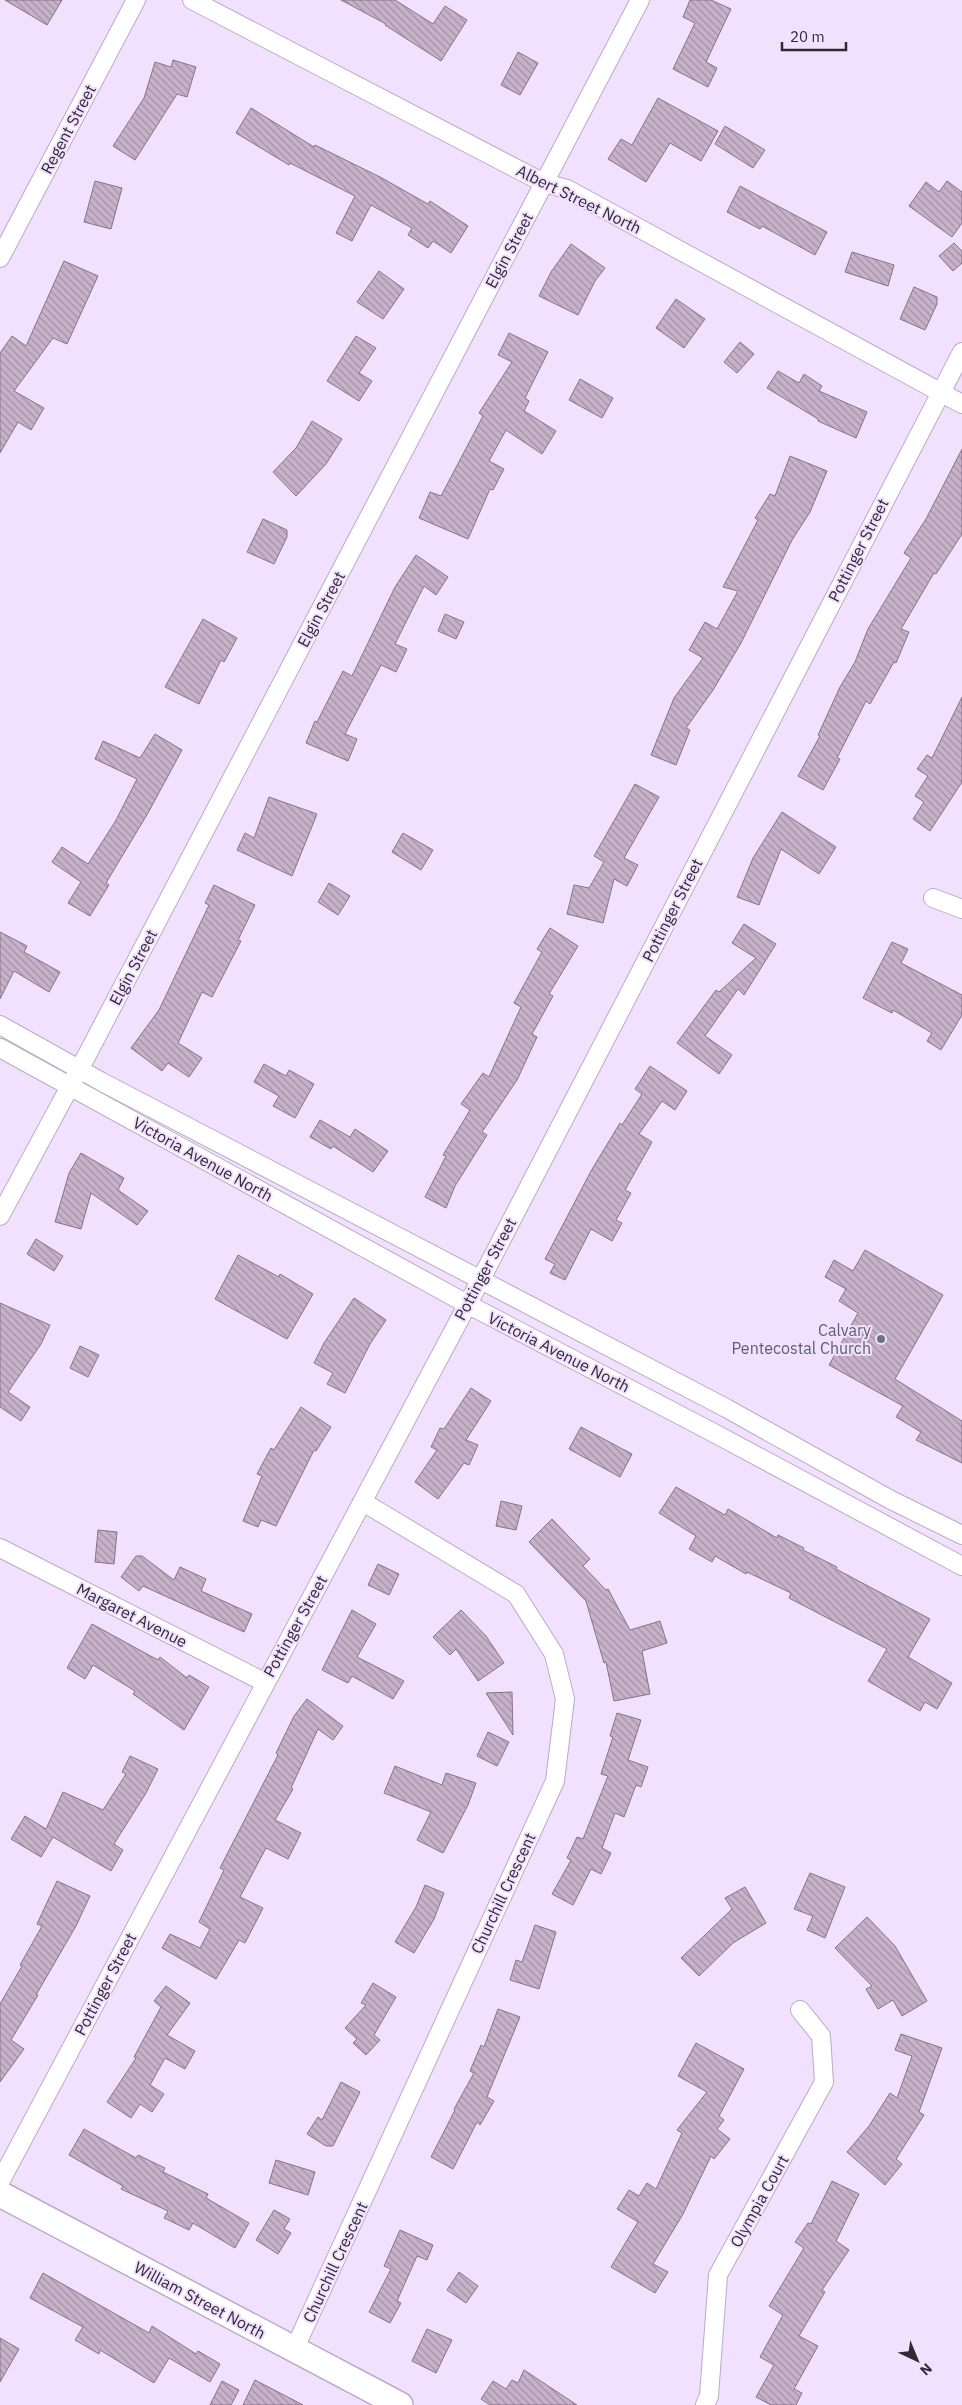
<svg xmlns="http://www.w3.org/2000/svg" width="962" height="2405" font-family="'IBM Plex Sans',sans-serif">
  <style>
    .building { fill: url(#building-back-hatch); stroke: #877289 }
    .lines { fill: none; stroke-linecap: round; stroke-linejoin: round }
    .street-casing { stroke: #bbabc6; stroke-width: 20 }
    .secondary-casing { stroke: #bbabc6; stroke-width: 28 }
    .street { stroke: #fff; stroke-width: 18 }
    .secondary { stroke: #fff; stroke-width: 25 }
    .worship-dot { fill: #6b7280; stroke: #f2e1fe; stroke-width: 2 }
    .labels { text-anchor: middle; stroke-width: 4; stroke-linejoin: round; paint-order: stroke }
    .street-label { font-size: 16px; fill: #302a34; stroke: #f2e1fe }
    .worship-label { font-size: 16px; fill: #5b616d; stroke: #f2e1fe; text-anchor: end }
  </style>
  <defs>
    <pattern id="building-back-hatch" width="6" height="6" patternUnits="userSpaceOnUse" patternTransform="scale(1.25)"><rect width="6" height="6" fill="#c8b2ca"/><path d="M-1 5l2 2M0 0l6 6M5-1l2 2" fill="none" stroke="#a391a5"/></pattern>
  </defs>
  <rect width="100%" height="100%" fill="#f2e1fe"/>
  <g class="building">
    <path d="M5 0H62L47 25Z"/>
    <path d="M341 0H395L433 24 445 6 467 20 441 61 385 25 386 24Z"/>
    <path d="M690 0H711L731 9 706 62 717 68 708 87 673 69 695 23 683 17Z"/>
    <path d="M518 52 538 63 520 95 501 85Z"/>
    <path d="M173 60 196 67 187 97 177 94 135 160 113 146 144 98 155 62 171 67Z"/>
    <path d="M658 98 718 131 701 161 670 143 646 182 608 159 621 139 632 145Z"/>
    <path d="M251 108 314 147 315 145 380 177 428 204 430 201 468 226 451 253 433 241 428 248 408 235 412 228 371 205 352 241 336 233 355 196 290 163 289 165 236 133Z"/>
    <path d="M725 126 765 150 753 168 715 144Z"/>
    <path d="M95 181 122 188 111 229 84 222Z"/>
    <path d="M947 181 962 192V223L952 237 909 206 926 182 939 192Z"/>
    <path d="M740 186 827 232 815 255 762 226 760 229 727 212Z"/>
    <path d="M954 243 962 251V263L953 271 939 256Z"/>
    <path d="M571 244 605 268 595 281 578 315 539 296 551 272Z"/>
    <path d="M852 252 894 265 888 286 845 272Z"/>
    <path d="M64 261 98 276 67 344 53 338 14 391 44 408 31 430 18 422 0 453V353L12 336 26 346Z"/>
    <path d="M379 271 404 289 383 319 357 302Z"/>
    <path d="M914 287 937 297V304L925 330 900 319Z"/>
    <path d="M676 299 705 319 684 348 656 328Z"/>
    <path d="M509 333 548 352 525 398 529 401 524 411 556 431 542 454 506 430 489 461 504 469 493 490 490 489 468 539 419 518 430 492 441 496 483 416 479 413 512 362 498 355Z"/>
    <path d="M356 336 376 348 359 373 372 381 359 401 327 381Z"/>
    <path d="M740 342 754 354 737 373 724 362Z"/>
    <path d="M778 371 799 383 804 374 822 386 819 391 867 412 856 438 818 421V419L767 388Z"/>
    <path d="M580 379 613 398 602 418 569 400Z"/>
    <path d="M312 421 342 439 326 464 296 496 273 472 296 448Z"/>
    <path d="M962 449V534L936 574 934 573 901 629 909 632 896 663 894 662 870 704 866 701 837 758 840 759 823 790 798 776 820 736 818 735 840 687 855 662 868 629 911 558 904 553 926 519Z"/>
    <path d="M790 456 827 471 810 512 792 540 741 643 713 690 686 728 690 730 676 765 651 755 674 698 703 658 689 650 705 622 717 629 738 591 723 587 758 520 755 518 770 494 775 496Z"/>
    <path d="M263 519 287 530V537L274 564 247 552Z"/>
    <path d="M416 555 448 577 436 595 424 586 395 644 407 649 396 672 381 665 345 734 357 739 348 761 306 743 315 721 317 722 343 671 352 676 395 587Z"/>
    <path d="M445 614 464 622 456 639 438 631Z"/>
    <path d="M203 619 237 638 224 662 221 660 199 704 165 687Z"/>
    <path d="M962 697V782L930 831 913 819 924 802 915 796 928 776 917 769 927 755 932 758Z"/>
    <path d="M155 734 182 750 148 813 106 883 109 885 90 916 68 903 81 882 52 862 62 847 88 864 115 822 137 779 95 759 103 741 140 758Z"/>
    <path d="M635 784 659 797 624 858 638 865 627 886 614 879 603 923 567 914 574 885 589 888 604 862 594 856Z"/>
    <path d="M269 797 317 814 292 876 237 850 245 833 254 838Z"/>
    <path d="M782 812 836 847 819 874 781 849 759 905 737 897 753 858Z"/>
    <path d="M403 833 433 850 421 870 392 852Z"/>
    <path d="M329 883 350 896 338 915 318 902Z"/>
    <path d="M214 885 255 905 238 940 241 941 212 997 202 992 178 1043 202 1058 189 1077 168 1063 162 1071 131 1048 159 1010 209 905 205 903Z"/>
    <path d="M744 924 776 944 744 995 738 989 705 1036 732 1055 719 1074 677 1043 716 990 719 992 756 958 732 943Z"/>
    <path d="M550 928 578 946 549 994 553 996 532 1034 537 1037 517 1080 482 1132 487 1135 455 1186 446 1208 425 1197 446 1156 443 1155 470 1110 461 1104 483 1073 489 1077 521 1007 514 1003 542 952 537 949Z"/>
    <path d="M0 932 27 946 24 952 60 972 49 992 14 971 0 999Z"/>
    <path d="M892 942 908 949 901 963 962 995V1015L941 1050 927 1041 932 1033 893 1010 892 1013 863 998Z"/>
    <path d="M264 1064 286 1076 289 1070 314 1084 295 1118 273 1106 279 1096 254 1082Z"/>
    <path d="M650 1066 687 1091 675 1110 662 1101 639 1134 652 1142 625 1190 631 1193 616 1220 622 1223 612 1241 591 1229 565 1280 550 1273 555 1264 545 1259 591 1171 620 1123 622 1125 642 1094 635 1089Z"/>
    <path d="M320 1120 350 1137 355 1129 388 1151 373 1172 333 1146 331 1149 310 1137Z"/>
    <path d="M81 1153 124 1178 118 1190 148 1211 137 1225 91 1193 81 1229 55 1222 69 1173Z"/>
    <path d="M36 1239 63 1256 54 1271 27 1254Z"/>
    <path d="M865 1250 943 1295 895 1379 962 1421V1463L916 1440 921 1432 896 1417 903 1406 829 1365 858 1313 839 1301 846 1289 825 1277 834 1260 853 1271Z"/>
    <path d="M238 1255 279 1277 280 1274 313 1294 287 1339 215 1299Z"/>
    <path d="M354 1298 386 1320 370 1344 345 1393 327 1384 333 1373 314 1363 324 1343Z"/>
    <path d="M0 1303 50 1325 41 1344 8 1392 30 1407 21 1421 0 1407Z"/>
    <path d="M80 1346 99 1355 88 1377 70 1368Z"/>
    <path d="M471 1388 491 1401 466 1440 478 1445 469 1465 464 1463 438 1499 415 1482 437 1450 431 1447 440 1428 444 1429Z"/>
    <path d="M301 1407 331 1427 316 1451 314 1450 276 1526 261 1520 258 1527 243 1521 262 1476 257 1474 271 1448 274 1450Z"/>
    <path d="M581 1427 632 1454 620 1477 569 1449Z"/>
    <path d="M676 1487 725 1515 728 1509 777 1538 778 1535 804 1548 803 1550 837 1567 836 1569 930 1619 908 1657 952 1683 937 1709 925 1702 920 1711 868 1681 887 1649 789 1598 791 1593 747 1572 746 1574 715 1556 712 1562 689 1549 696 1536 659 1513Z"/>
    <path d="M501 1501 522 1506 516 1530 496 1526Z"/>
    <path d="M552 1519 590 1559 583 1566 606 1590 608 1589 630 1630 660 1621 667 1643 642 1651 650 1694 614 1701 606 1662 604 1663 586 1601 529 1542Z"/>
    <path d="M98 1530 117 1532 114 1564 95 1562Z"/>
    <path d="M136 1556H142L174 1580 180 1567 206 1579 201 1591 252 1614 244 1632 143 1586 139 1591 121 1577Z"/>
    <path d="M378 1564 399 1574 389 1595 368 1585Z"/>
    <path d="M352 1610 376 1624 357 1657 404 1681 393 1699 352 1676 348 1683 322 1670Z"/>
    <path d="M461 1610 486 1636 504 1663 478 1681 456 1649 450 1655 433 1637Z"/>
    <path d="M92 1624 158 1660 160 1657 187 1678 189 1675 209 1687 184 1730 133 1694 135 1691 93 1665 85 1679 67 1668Z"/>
    <path d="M512 1692 513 1735 486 1693Z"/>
    <path d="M307 1699 343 1726 333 1740 318 1729 291 1788 293 1789 275 1820 301 1833 288 1859 266 1848 240 1897 263 1908 245 1943 239 1940 216 1979 162 1948 170 1934 200 1948 210 1929 199 1922 224 1870 220 1868 278 1755 276 1753 294 1716Z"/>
    <path d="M617 1713 641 1720 628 1760 648 1767 641 1787 636 1785 624 1817 615 1813 602 1848 611 1853 601 1874 591 1869 573 1905 552 1894 571 1860 567 1858 577 1837 583 1839 608 1776 601 1774 613 1737 610 1736Z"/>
    <path d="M488 1732 509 1742 497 1766 477 1756Z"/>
    <path d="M130 1756 158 1769 146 1793 114 1844 123 1850 111 1871 53 1837 41 1857 11 1839 25 1816 46 1829 63 1792 103 1810 126 1774 122 1772Z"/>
    <path d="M395 1766 442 1785 446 1773 476 1783 468 1805 443 1853 417 1840 431 1812 384 1793Z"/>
    <path d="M810 1873 845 1887 825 1938 807 1930 813 1916 794 1909Z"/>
    <path d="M57 1881 90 1896 76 1926 36 1995H38L11 2040 24 2049 0 2082V2004L22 1966 20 1965 42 1926 37 1924Z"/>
    <path d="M425 1885 444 1893 434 1919 414 1953 395 1942 416 1907Z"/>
    <path d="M745 1887 766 1923 733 1943 699 1976 681 1958 732 1909 725 1898Z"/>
    <path d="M867 1917 895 1946 927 2001 902 2016 893 2000 878 2009 866 1989 872 1986 835 1948Z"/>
    <path d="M535 1925 556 1932 539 1989 510 1980 516 1960 522 1962Z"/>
    <path d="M373 1983 396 1997 374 2035 380 2040 366 2055 353 2043 357 2039 345 2028 366 2005 361 2003Z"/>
    <path d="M166 1986 190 2003 167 2035 195 2051 185 2069 165 2058 150 2085 164 2094 152 2112 140 2104 131 2118 107 2102 136 2058 134 2057 161 2007 154 2001Z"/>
    <path d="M498 2009 520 2017 487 2097 494 2101 480 2125 477 2122 453 2169 431 2157 455 2110 454 2109 474 2073 470 2071 481 2045 484 2047Z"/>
    <path d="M901 2034 942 2048 919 2112 924 2115 896 2159 902 2164 885 2185 847 2152 869 2126 890 2093 897 2098 912 2056 895 2050Z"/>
    <path d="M696 2043 744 2069 719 2116 724 2120 717 2129 730 2139 714 2159 711 2156 683 2214 653 2264 668 2272 655 2293 611 2267 638 2222 617 2209 629 2190 639 2196 647 2183 656 2189 682 2133 677 2130 707 2092 678 2076Z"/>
    <path d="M341 2082 360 2092 333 2146H326L307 2134 318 2117 322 2120Z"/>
    <path d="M84 2129 136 2158 138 2155 165 2168 163 2172 208 2194 206 2198 249 2223 235 2248 193 2223 189 2230 164 2218 168 2211 121 2189 123 2186 69 2155Z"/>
    <path d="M276 2160 315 2172 308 2195 269 2183Z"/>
    <path d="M832 2181 859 2194 836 2241 849 2250 822 2290 825 2292 799 2336 818 2346 794 2389 802 2393 796 2405H771L756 2397 774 2365 760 2357 783 2315 769 2306 804 2248 795 2242 808 2223 811 2224Z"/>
    <path d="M274 2210 290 2219 284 2229 291 2233 278 2254 256 2240Z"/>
    <path d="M400 2230 433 2245 427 2260 417 2256 397 2301 401 2303 390 2323 369 2312 391 2269 384 2266Z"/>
    <path d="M459 2272 478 2286 466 2303 447 2290Z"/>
    <path d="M43 2273 149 2333 152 2326 196 2354 198 2351 220 2364 210 2382 169 2358 154 2383 100 2350 99 2354 75 2340 83 2327 30 2298Z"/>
    <path d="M427 2329 452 2340 436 2373 412 2361Z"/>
    <path d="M0 2338 19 2349 0 2382Z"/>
    <path d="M524 2370 577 2405H490L481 2399 493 2381 506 2389 512 2380 518 2383Z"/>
    <path d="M255 2380 303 2405H243Z"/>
    <path d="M222 2381 239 2390 231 2405H210Z"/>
  </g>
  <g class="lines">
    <g class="street-casing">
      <g id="street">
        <path d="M192 0 544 183 567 189 962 404"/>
        <path d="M0 258 136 0"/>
        <path d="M933 898 962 909"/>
        <path d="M0 1025 102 1082 726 1408 891 1500 962 1535"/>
        <path d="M0 1048 467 1304 712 1432 962 1566"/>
        <path d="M0 1216 88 1053 640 0"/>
        <path d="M0 1548 264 1682"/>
        <path d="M0 2182 480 1281 962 352"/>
        <path d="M294 2350 555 1781 565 1699 554 1654 516 1594 363 1502"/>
        <path d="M705 2405 709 2396 718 2275 824 2082 821 2036 800 2010"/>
      </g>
    </g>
    <g class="secondary-casing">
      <path id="secondary" d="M0 2194 400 2405"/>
    </g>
    <use href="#street" class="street"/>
    <use href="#secondary" class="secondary"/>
  </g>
  <circle class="worship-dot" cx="881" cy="1339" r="5"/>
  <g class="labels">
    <g class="street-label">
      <text transform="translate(68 129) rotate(-62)" y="6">Regent Street</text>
      <text transform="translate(579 199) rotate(26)" y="6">Albert Street North</text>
      <text transform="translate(509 250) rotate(-62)" y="6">Elgin Street</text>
      <text transform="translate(858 550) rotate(-63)" y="6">Pottinger Street</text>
      <text transform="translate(321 609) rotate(-62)" y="6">Elgin Street</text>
      <text transform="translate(672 910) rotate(-63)" y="6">Pottinger Street</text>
      <text transform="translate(133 967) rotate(-62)" y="6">Elgin Street</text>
      <text transform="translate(203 1159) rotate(29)" y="6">Victoria Avenue North</text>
      <text transform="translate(485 1269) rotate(-62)" y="6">Pottinger Street</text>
      <text transform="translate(559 1352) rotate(27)" y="6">Victoria Avenue North</text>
      <text transform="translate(132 1615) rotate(27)" y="6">Margaret Avenue</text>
      <text transform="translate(295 1626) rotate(-61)" y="6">Pottinger Street</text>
      <text transform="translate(503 1893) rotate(-65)" y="6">Churchill Crescent</text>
      <text transform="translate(105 1984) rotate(-62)" y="6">Pottinger Street</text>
      <text transform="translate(759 2201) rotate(-61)" y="6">Olympia Court</text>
      <text transform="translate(335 2262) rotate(-65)" y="6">Churchill Crescent</text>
      <text transform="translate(200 2300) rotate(28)" y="6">William Street North</text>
    </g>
    <g class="worship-label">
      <text x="871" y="1336">Calvary<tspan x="871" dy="18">Pentecostal Church</tspan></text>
    </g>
  </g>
  <g transform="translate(917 2360) rotate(136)" stroke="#f2e1fe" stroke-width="4" paint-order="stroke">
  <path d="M0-4L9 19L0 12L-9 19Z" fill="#302a34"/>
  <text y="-8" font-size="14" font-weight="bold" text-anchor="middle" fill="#302a34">N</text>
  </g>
  <path d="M782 42v8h64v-8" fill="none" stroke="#302a34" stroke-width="2.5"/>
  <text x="790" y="42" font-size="15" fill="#302a34" stroke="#f2e1fe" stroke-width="4" paint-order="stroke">20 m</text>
</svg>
